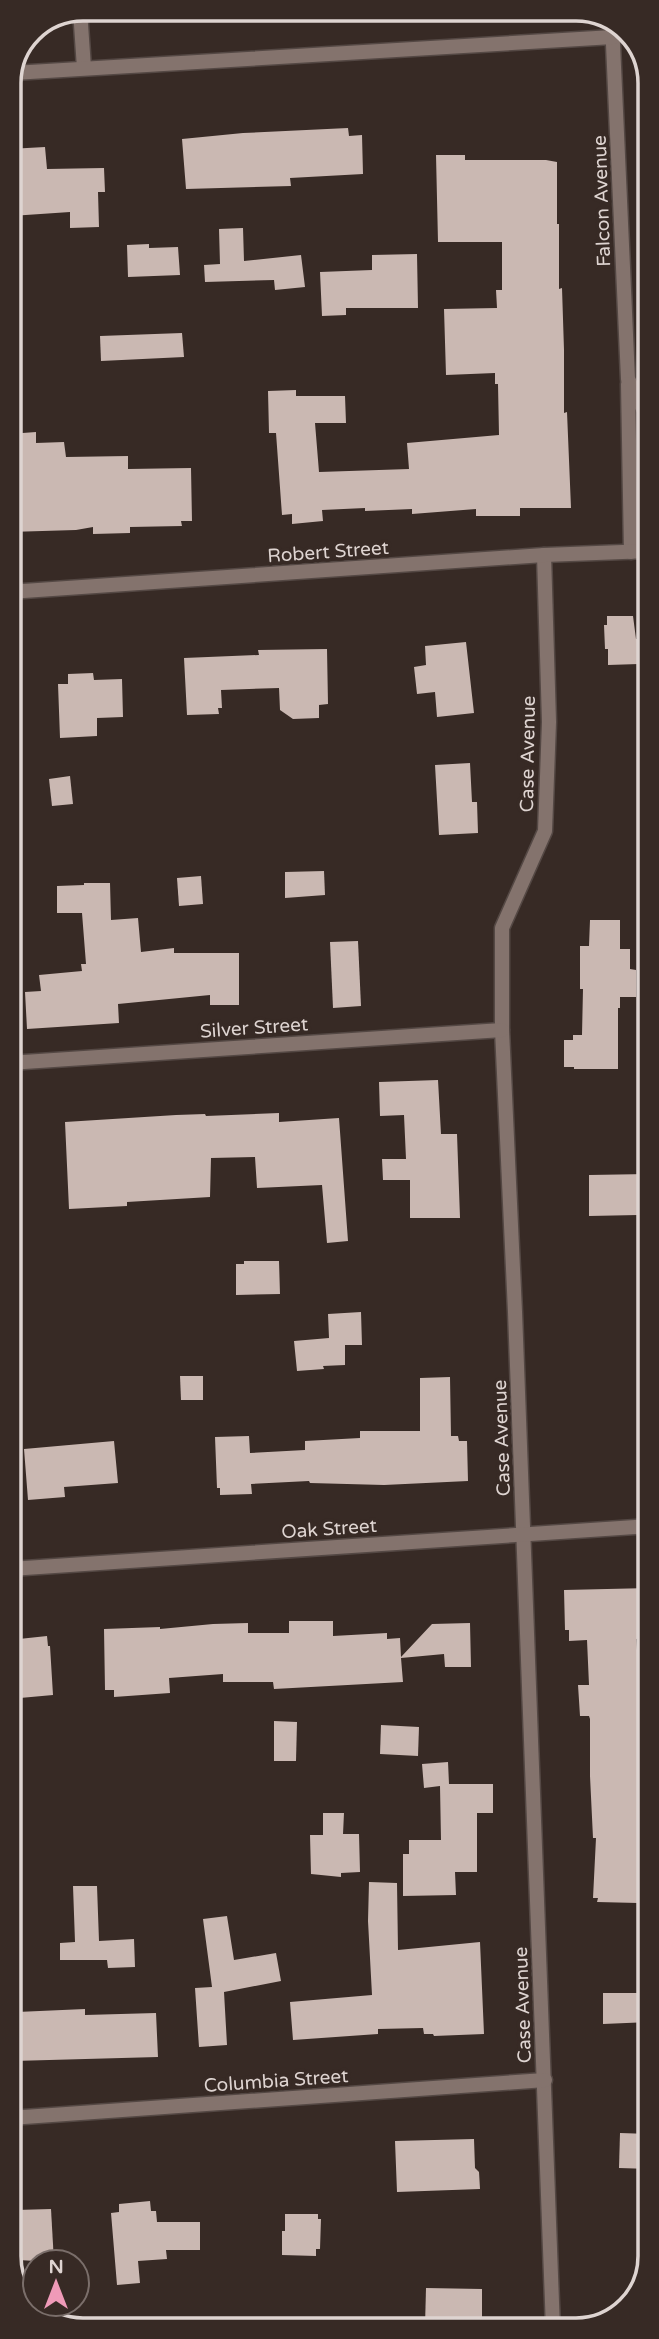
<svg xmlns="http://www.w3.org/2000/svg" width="659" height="2339" font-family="'Varela Round',sans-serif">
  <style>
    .building { fill: #cab8b2 }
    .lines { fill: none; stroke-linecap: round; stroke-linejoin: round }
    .minor-casing { stroke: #544844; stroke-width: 17 }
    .minor { stroke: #84736d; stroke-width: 14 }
    .labels { text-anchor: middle; stroke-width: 7; stroke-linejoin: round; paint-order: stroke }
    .street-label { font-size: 19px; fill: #ded4d1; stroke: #372a25 }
    .rim { fill: none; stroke: #ded4d1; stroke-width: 3.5 }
  </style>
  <rect width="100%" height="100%" fill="#372a25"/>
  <g class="building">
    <path d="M348 128 349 136 362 135 363 174 290 178 291 186 186 189 182 139 243 133Z"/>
    <path d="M45 147 47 169 104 168 105 192H98L99 227 70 228V212L11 216 9 198V149Z"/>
    <path d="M436 155H465V160H546L557 162V224H559V289L562 288 564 350V413L567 412 571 508H520V516H476V509L412 514V509L365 511V508L322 510 323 521 292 524V514L282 515 276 433H269L268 391 296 390V396H345L346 423H315L319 472 409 469 407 443 499 435 498 384H495V373L446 375 444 309 497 308 496 290H502V242H438Z"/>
    <path d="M243 228 244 261 301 255 305 287 275 290 274 280 205 282 204 265 220 264 219 229Z"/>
    <path d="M149 244V248L178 247 180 275 128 277 127 245Z"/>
    <path d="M417 254 418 308H346V315L322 316 320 272 372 270V255Z"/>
    <path d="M182 333 184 357 101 361 100 336Z"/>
    <path d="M36 432V443L64 442 66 457 128 456V469L191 468 192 521H181L182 526 130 527V533L93 534V527L76 530 9 532V434Z"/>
    <path d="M607 616H633L636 639H639V664L608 665V649H605L604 625H607Z"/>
    <path d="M466 642 474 713 437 717 435 692 417 694 414 667 426 665 425 646Z"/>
    <path d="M327 649 328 704 319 705V718L293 719 280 710 279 688 221 690 222 708H218L219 714 187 715 184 658 259 655 258 650Z"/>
    <path d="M93 673 94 680 122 679 123 717 97 718V736L60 738 58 684H68V674Z"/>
    <path d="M470 763 472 802H477L478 833 439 835 435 765Z"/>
    <path d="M70 776 73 804 52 806 49 779Z"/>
    <path d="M324 871 325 895 285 898V872Z"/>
    <path d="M201 876 203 904 179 906 177 878Z"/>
    <path d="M84 883H110L111 920 138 918 141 952 174 948V953H239V1005H210V995L118 1004 119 1023 27 1029 25 992 41 991 39 975 82 971 81 964H86L82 913H57V886L84 885Z"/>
    <path d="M590 920H620V949H630V969L636 970V997H620V1008H618V1069H574V1067H564V1040H573V1035H582L583 989H580V946H589Z"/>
    <path d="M358 941 361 1006 333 1008 330 942Z"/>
    <path d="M438 1080 441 1134H457L460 1218H410V1180H383L382 1159H406L404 1115 380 1116 379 1082Z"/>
    <path d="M279 1113V1122L339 1118 348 1241 327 1243 322 1185 257 1188 255 1157 211 1158 210 1197 127 1202V1206L69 1209 65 1122 176 1115 205 1114 206 1116Z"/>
    <path d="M648 1174V1211H638V1215L589 1216V1175Z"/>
    <path d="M244 1261H279L280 1294 236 1295V1264H244Z"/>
    <path d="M361 1312 362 1345H345V1365L323 1366 324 1369 297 1371 294 1341 329 1338 328 1314Z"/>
    <path d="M180 1376H203V1400H181Z"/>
    <path d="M450 1377 451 1436H458L459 1441H467L468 1481 384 1485 310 1483 309 1481 251 1484 252 1494 220 1495V1488H217L215 1437 249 1436 250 1453 305 1450V1441L360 1438V1431H420V1378Z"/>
    <path d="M114 1441 118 1483 64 1487 65 1497 28 1500 24 1449Z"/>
    <path d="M650 1588V1638L636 1639 640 1684 650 1683V1777L642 1776 643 1821H638L639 1874 650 1875V1896H638V1903L597 1902 598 1898H593L596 1838H593L590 1776V1719L589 1716H580L578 1685H589L587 1640 569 1641V1630H565L564 1590Z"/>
    <path d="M289 1621H333V1636L387 1633V1639L400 1638 401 1657 432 1624 470 1623 471 1667H445L444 1654 401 1658 403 1682 274 1689 273 1682H223V1674L169 1678 170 1693 114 1697V1690H105L104 1629 160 1627V1629L213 1624 248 1623V1633H289Z"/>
    <path d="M47 1636 48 1646H50L53 1695 20 1698 16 1649 20 1648 19 1639Z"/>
    <path d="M274 1721 297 1722 296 1761H274Z"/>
    <path d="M381 1725 419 1727 418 1756 380 1754Z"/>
    <path d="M448 1762 449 1784H493V1813H477V1872H455L456 1895 403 1896V1854H409V1840H441L440 1786 424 1788 422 1764Z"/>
    <path d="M323 1813H344L343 1834H359L360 1872 341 1873V1877L311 1874 310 1835H323Z"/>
    <path d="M369 1882 397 1883 398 1950 480 1942 484 2034 434 2036 433 2034H424L423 2028 378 2029V2034L293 2040 290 2002 372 1995 368 1921Z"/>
    <path d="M73 1886H97L99 1941 134 1939 135 1967 108 1968 107 1960H60V1943L75 1942Z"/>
    <path d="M227 1916 234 1960 276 1953 281 1981 224 1992 227 2045 199 2047 195 1988 212 1987 203 1919Z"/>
    <path d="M603 1993H648V1997H650V2022L603 2024Z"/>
    <path d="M85 2009V2015L156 2013 158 2057 13 2061 12 2022H17V2012Z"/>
    <path d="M620 2133 650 2134V2169L619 2168Z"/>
    <path d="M474 2139 475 2168 479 2172 480 2189 397 2192 395 2141Z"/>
    <path d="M150 2201 151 2211H156L157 2222H200V2250H166L167 2259 138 2261 140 2283 117 2285 111 2213 119 2212V2204Z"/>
    <path d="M51 2209 54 2262 18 2260 16 2210Z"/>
    <path d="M285 2214H318V2219H321L320 2249H316V2256L282 2255V2231H285Z"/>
    <path d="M426 2288 482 2289V2327L425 2326Z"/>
  </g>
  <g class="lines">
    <g class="minor-casing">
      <g id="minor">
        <path d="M80 10 84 68"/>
        <path d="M612 22 628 379 649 421"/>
        <path d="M13 73 613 37"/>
        <path d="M628 384 631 552"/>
        <path d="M544 555 549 722 545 831 502 928V1030L515 1312 553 2329"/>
        <path d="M9 592 544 555 649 551"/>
        <path d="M9 1063 502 1030"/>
        <path d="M10 1569 650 1526"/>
        <path d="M10 2118 545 2080"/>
      </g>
    </g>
    <use href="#minor" class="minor"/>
  </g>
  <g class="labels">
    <g class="street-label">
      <text transform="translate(601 201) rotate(-92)" y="7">Falcon Avenue</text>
      <text transform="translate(328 551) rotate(-4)" y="7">Robert Street</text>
      <text transform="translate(527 754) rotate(-89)" y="7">Case Avenue</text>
      <text transform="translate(254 1027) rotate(-4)" y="7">Silver Street</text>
      <text transform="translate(501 1438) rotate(-92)" y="7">Case Avenue</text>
      <text transform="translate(329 1528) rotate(-4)" y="7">Oak Street</text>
      <text transform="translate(522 2005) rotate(-92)" y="7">Case Avenue</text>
      <text transform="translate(276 2080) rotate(-4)" y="7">Columbia Street</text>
    </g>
  </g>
  <path d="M0 0H659V2339H0ZM83 21H576A62 62 0 0 1 638 83V2256A62 62 0 0 1 576 2318H83A62 62 0 0 1 21 2256V83A62 62 0 0 1 83 21Z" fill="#372a25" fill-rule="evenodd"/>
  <path class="rim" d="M83 21H576A62 62 0 0 1 638 83V2256A62 62 0 0 1 576 2318H83A62 62 0 0 1 21 2256V83A62 62 0 0 1 83 21Z"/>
  <g transform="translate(56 2283)"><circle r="33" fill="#372a25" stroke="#7a6e6a" stroke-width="2"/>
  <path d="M0-5L12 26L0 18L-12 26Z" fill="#ef9ab8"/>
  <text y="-10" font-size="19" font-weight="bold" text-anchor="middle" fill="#ded4d1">N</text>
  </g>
</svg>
